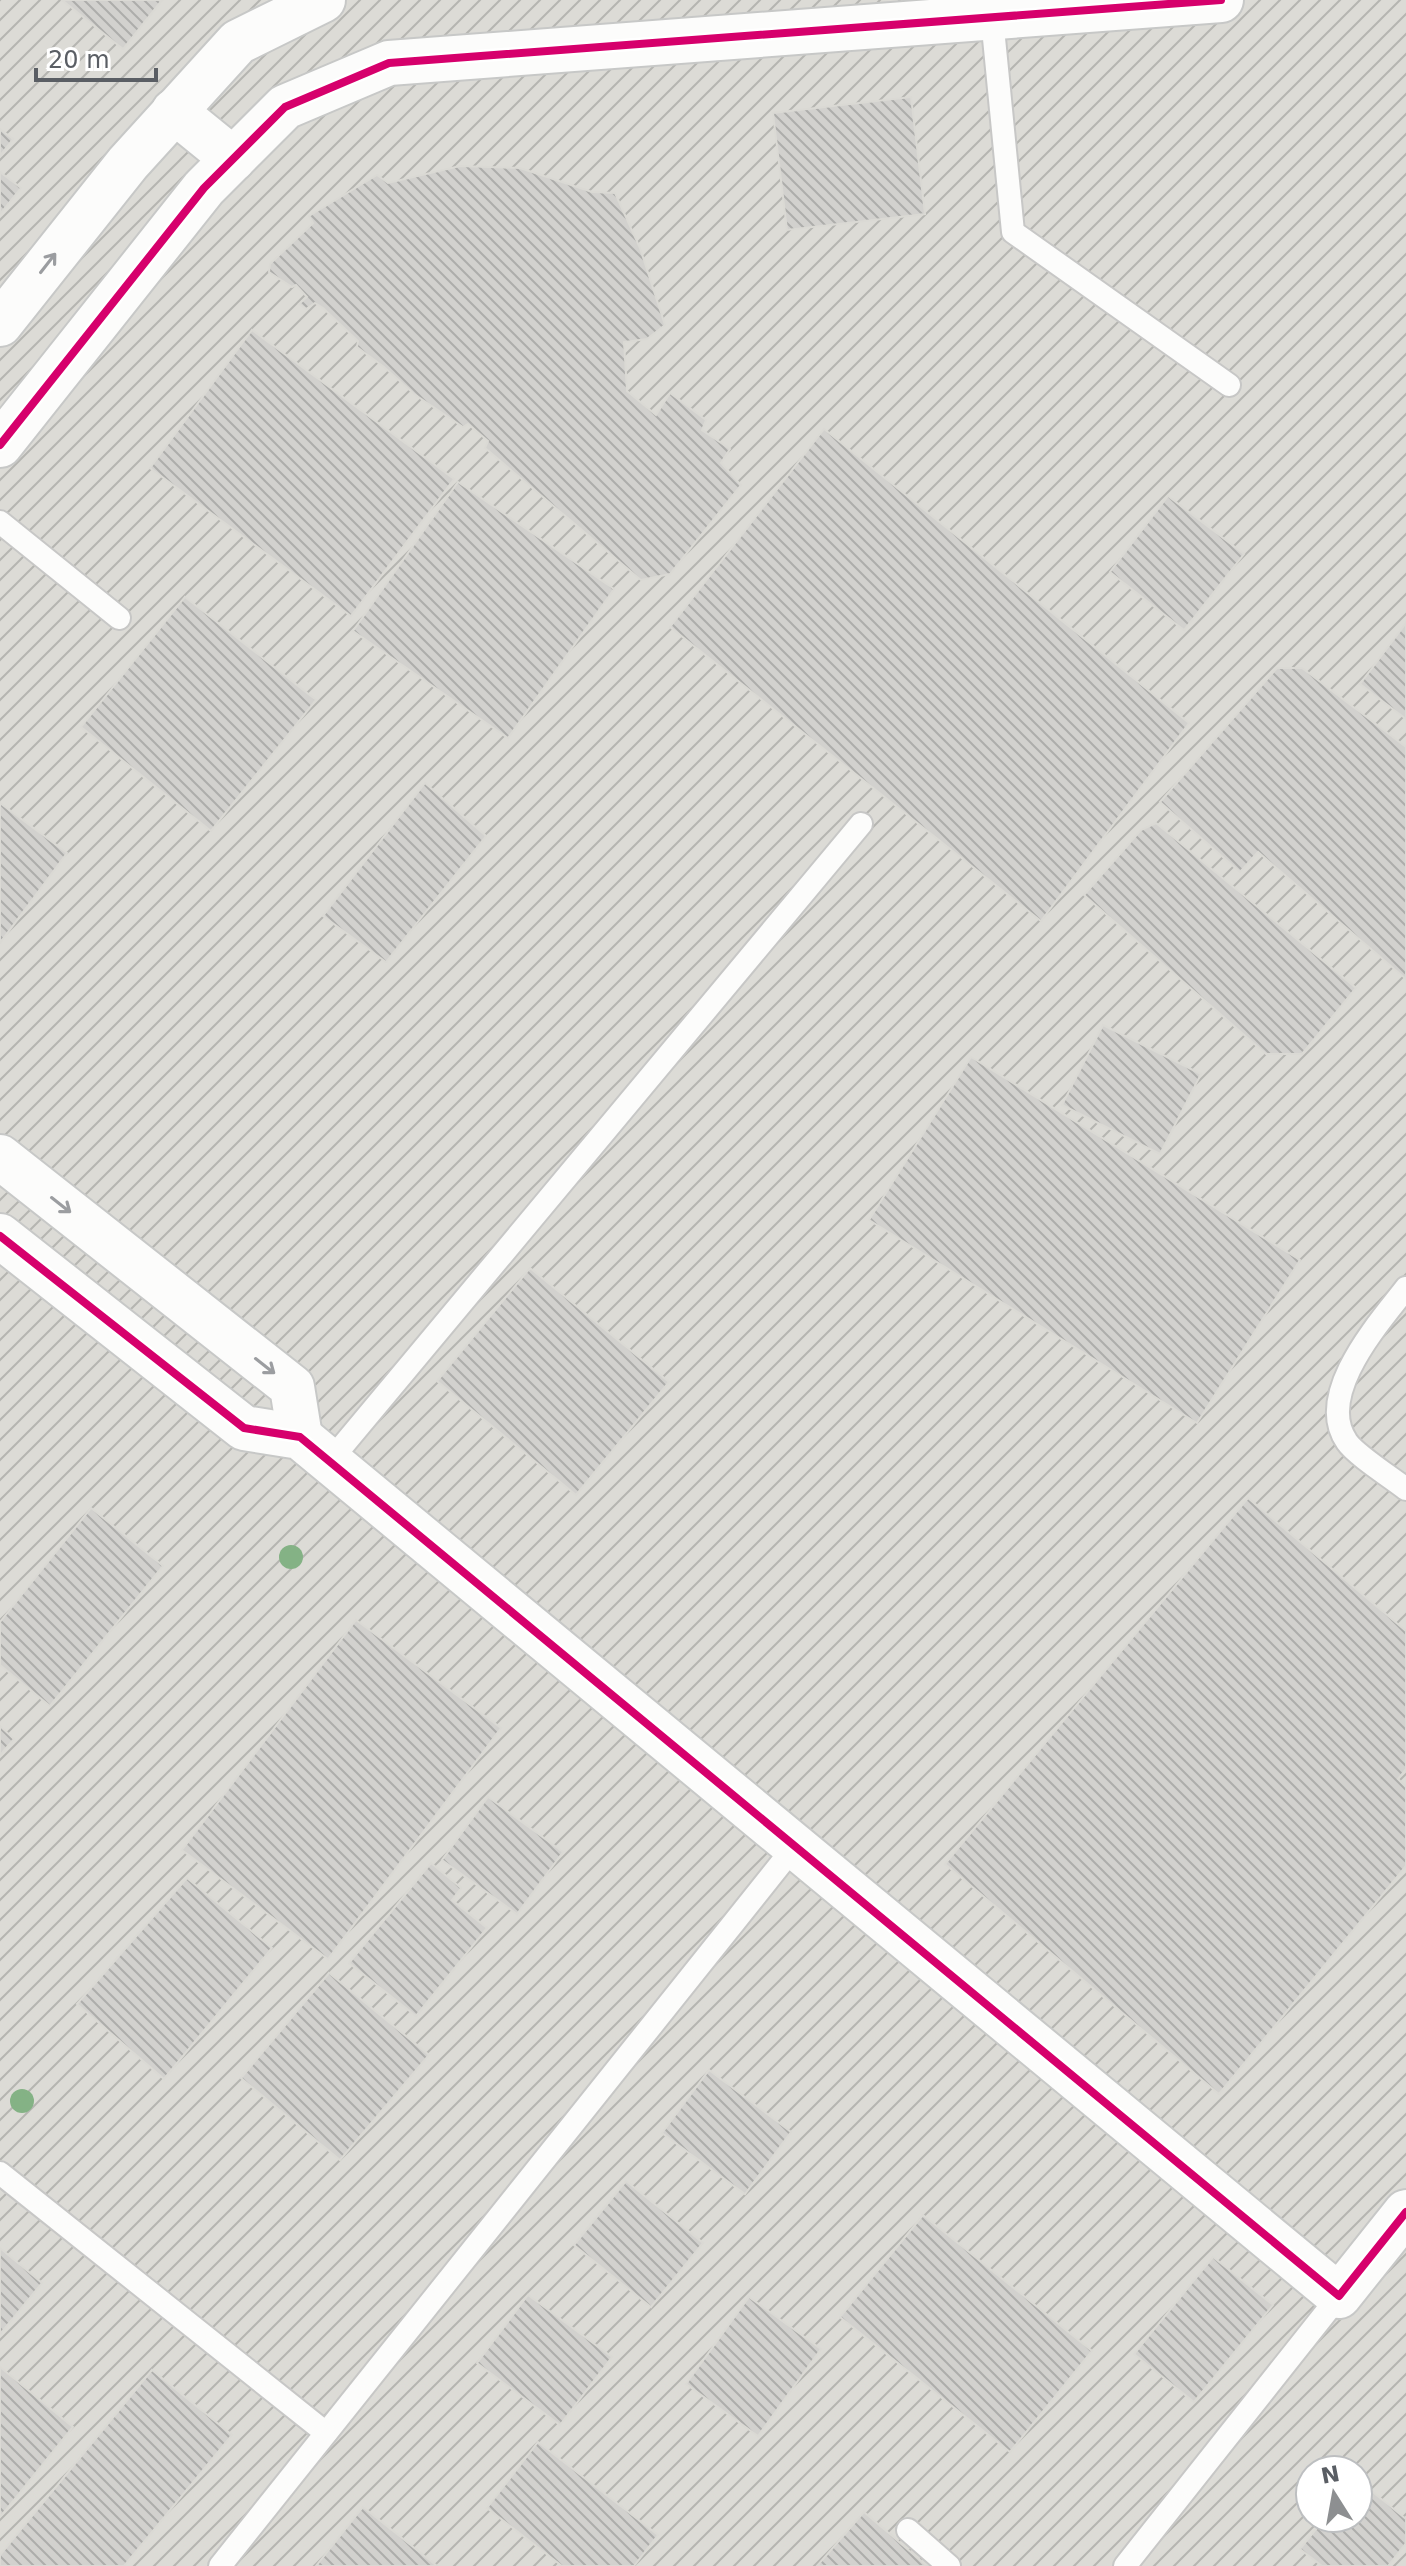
<svg xmlns="http://www.w3.org/2000/svg" width="1406" height="2566" font-family="'DejaVu Sans',sans-serif">
<style>
.industrial{fill:url(#industrial-furrows);fill-rule:evenodd}
.building{fill:url(#building-back-hatch);stroke:#dad9d4;stroke-width:2}
.lines{fill:none;stroke-linecap:round;stroke-linejoin:round}
.lane-casing{stroke:#c7c7c6;stroke-width:26}
.secondary-casing{stroke:#c7c8c7;stroke-width:48}
.lane{stroke:#fcfcfb;stroke-width:22}
.secondary{stroke:#fcfcfb;stroke-width:44}
.cycleway-casing{stroke:#fff;stroke-width:13}
.cycleway{stroke:#d6006c;stroke-width:8}
.tree{fill:#84b285}
.oneway{stroke:#9b9da0}
</style>
<defs>
<pattern id="industrial-furrows" width="10" height="10" patternUnits="userSpaceOnUse" patternTransform="scale(2)"><rect width="10" height="10" fill="#dcdbd6"/><path d="M-1 1l2-2M0 10L10 0M9 11l2-2" fill="none" stroke="#b5b5b1"/></pattern>
<pattern id="building-back-hatch" width="6" height="6" patternUnits="userSpaceOnUse" patternTransform="scale(2)"><rect width="6" height="6" fill="#d2d1ce"/><path d="M-1 5l2 2M0 0l6 6M5-1l2 2" fill="none" stroke="#adadab"/></pattern>
</defs>
<rect width="100%" height="100%" fill="#ebeae5"/>
<path class="industrial" d="M 0,0 L 1406,0 L 1406,2566 L 0,2566 ZM 1310,2470 L 1358,2470 L 1358,2518 L 1310,2518 Z"/>
<g class="building">
<path d="M 62,0 L 162,0 L 123,49 Z"/>
<path d="M 911,97 L 925,214 L 787,230 L 773,113 Z"/>
<path d="M 0,129 L 13,139 L 0,156 Z"/>
<path d="M 460,166 L 520,168 L 592,192 L 615,193 L 640,248 L 665,325 L 647,339 L 624,342 L 627,391 L 656,415 L 670,393 L 706,420 L 702,430 L 730,449 L 721,463 L 741,485 L 670,574 L 641,580 L 485,448 L 488,441 L 468,424 L 463,427 L 414,394 L 384,367 L 357,347 L 358,341 L 323,308 L 315,303 L 306,309 L 299,304 L 307,297 L 296,285 L 292,287 L 269,272 L 270,264 L 313,223 L 309,216 L 377,175 L 388,183 Z"/>
<path d="M 0,172 L 21,188 L 0,214 Z"/>
<path d="M 252,330 L 454,479 L 351,616 L 150,468 Z"/>
<path d="M 824,429 L 1189,723 L 1041,921 L 670,627 Z"/>
<path d="M 458,482 L 614,589 L 508,738 L 353,631 Z"/>
<path d="M 1168,496 L 1244,554 L 1184,630 L 1110,572 Z"/>
<path d="M 185,597 L 316,700 L 211,831 L 81,727 Z"/>
<path d="M 1406,623 L 1406,719 L 1360,684 Z"/>
<path d="M 1277,668 L 1302,668 L 1406,747 L 1406,979 L 1258,852 L 1240,872 L 1160,802 Z"/>
<path d="M 425,783 L 486,836 L 386,962 L 323,916 Z"/>
<path d="M 0,803 L 67,853 L 0,943 Z"/>
<path d="M 1156,823 L 1356,988 L 1302,1054 L 1266,1054 L 1084,895 L 1141,830 Z"/>
<path d="M 1103,1025 L 1201,1074 L 1160,1154 L 1062,1105 Z"/>
<path d="M 971,1057 L 1300,1260 L 1197,1423 L 869,1220 Z"/>
<path d="M 530,1268 L 669,1382 L 576,1495 L 437,1381 Z"/>
<path d="M 1248,1498 L 1406,1631 L 1406,1769 L 1398,1779 L 1406,1787 L 1406,1866 L 1219,2094 L 945,1864 Z"/>
<path d="M 91,1508 L 163,1566 L 50,1706 L 0,1665 L 0,1622 Z"/>
<path d="M 356,1620 L 501,1728 L 328,1959 L 182,1850 Z"/>
<path d="M 0,1726 L 14,1739 L 0,1755 Z"/>
<path d="M 488,1797 L 563,1852 L 517,1914 L 442,1860 Z"/>
<path d="M 431,1863 L 461,1888 L 452,1900 L 487,1928 L 416,2016 L 349,1963 Z"/>
<path d="M 187,1878 L 272,1948 L 164,2079 L 77,2004 Z"/>
<path d="M 329,1973 L 429,2055 L 340,2160 L 241,2078 Z"/>
<path d="M 709,2070 L 791,2132 L 745,2194 L 662,2133 Z"/>
<path d="M 626,2181 L 703,2243 L 651,2307 L 574,2245 Z"/>
<path d="M 923,2215 L 1092,2351 L 1010,2452 L 840,2317 Z"/>
<path d="M 0,2248 L 42,2283 L 0,2334 Z"/>
<path d="M 1213,2257 L 1273,2305 L 1194,2402 L 1134,2354 Z"/>
<path d="M 528,2295 L 612,2357 L 560,2425 L 477,2363 Z"/>
<path d="M 749,2297 L 821,2349 L 758,2436 L 686,2384 Z"/>
<path d="M 0,2367 L 73,2427 L 0,2517 Z"/>
<path d="M 152,2370 L 232,2435 L 124,2566 L 0,2566 L 0,2555 Z"/>
<path d="M 538,2442 L 658,2535 L 634,2566 L 562,2566 L 487,2508 Z"/>
<path d="M 1358,2480 L 1406,2519 L 1406,2543 L 1388,2566 L 1322,2566 L 1300,2549 L 1325,2518 L 1358,2518 Z"/>
<path d="M 363,2507 L 437,2566 L 316,2566 Z"/>
<path d="M 864,2512 L 927,2566 L 817,2566 Z"/>
</g>
<g class="lines">
<defs>
<g id="lane">
<path d="M 992,18 L 1013,232 L 1229,385"/>
<path d="M 0,522 L 119,618"/>
<path d="M 1406,1288 C 1379,1323 1314,1395 1347,1442 C 1356,1455 1392,1478 1406,1489"/>
<path d="M 330,1461 L 861,824"/>
<path d="M 0,2173 L 326,2433"/>
<path d="M 908,2530 L 949,2566"/>
<path d="M 220,2566 L 795,1846"/>
<path d="M 1125,2566 L 1339,2296"/>
</g>
<g id="secondary">
<path d="M 174,111 L 233,159"/>
<path d="M 0,324 L 128,163 L 238,42 L 323,0"/>
<path d="M 0,445 L 204,188 L 285,107 L 389,63 L 1221,0"/>
<path d="M 0,1157 L 292,1387 L 300,1437"/>
<path d="M 0,1236 L 244,1428 L 300,1437 L 1339,2296 L 1406,2212"/>
</g>
</defs>
<use href="#lane" class="lane-casing"/>
<use href="#secondary" class="secondary-casing"/>
<use href="#lane" class="lane"/>
<use href="#secondary" class="secondary"/>
<defs>
<g id="cycleway">
<path d="M 0,445 L 204,188 L 285,107 L 389,63 L 1221,0"/>
<path d="M 0,1236 L 244,1428 L 300,1437 L 1339,2296 L 1406,2212"/>
</g>
</defs>
<use href="#cycleway" class="cycleway-casing"/>
<use href="#cycleway" class="cycleway"/>
</g>
<g class="tree">
<circle cx="291" cy="1557" r="12"/>
<circle cx="22" cy="2101" r="12"/>
</g>
<defs><path id="oneway-shaft" d="M-6 0H5M1.5-3L5.5 0L1.5 3" fill="none" stroke-width="1.6" stroke-linecap="round" stroke-linejoin="round" transform="scale(2)"/></defs>
<g class="oneway">
<use href="#oneway-shaft" transform="translate(48 263) rotate(-52)"/>
<use href="#oneway-shaft" transform="translate(61 1205) rotate(38)"/>
<use href="#oneway-shaft" transform="translate(265 1366) rotate(38)"/>
</g>
<g transform="translate(1334 2494) rotate(349)"><circle r="38" fill="#ffffff" stroke="#bdbfc1" stroke-width="2"/>
<path d="M0-6L14 30L0 20L-14 30Z" fill="#8d8f91"/>
<text y="-12" font-size="22" font-weight="bold" text-anchor="middle" fill="#5a5e64">N</text>
</g>
<path d="M36 68v12h120v-12" fill="none" stroke="#5a5e64" stroke-width="4"/>
<text x="48" y="68" font-size="24" fill="#5a5e64" stroke="#ffffff" stroke-width="6" paint-order="stroke">20 m</text>
</svg>
